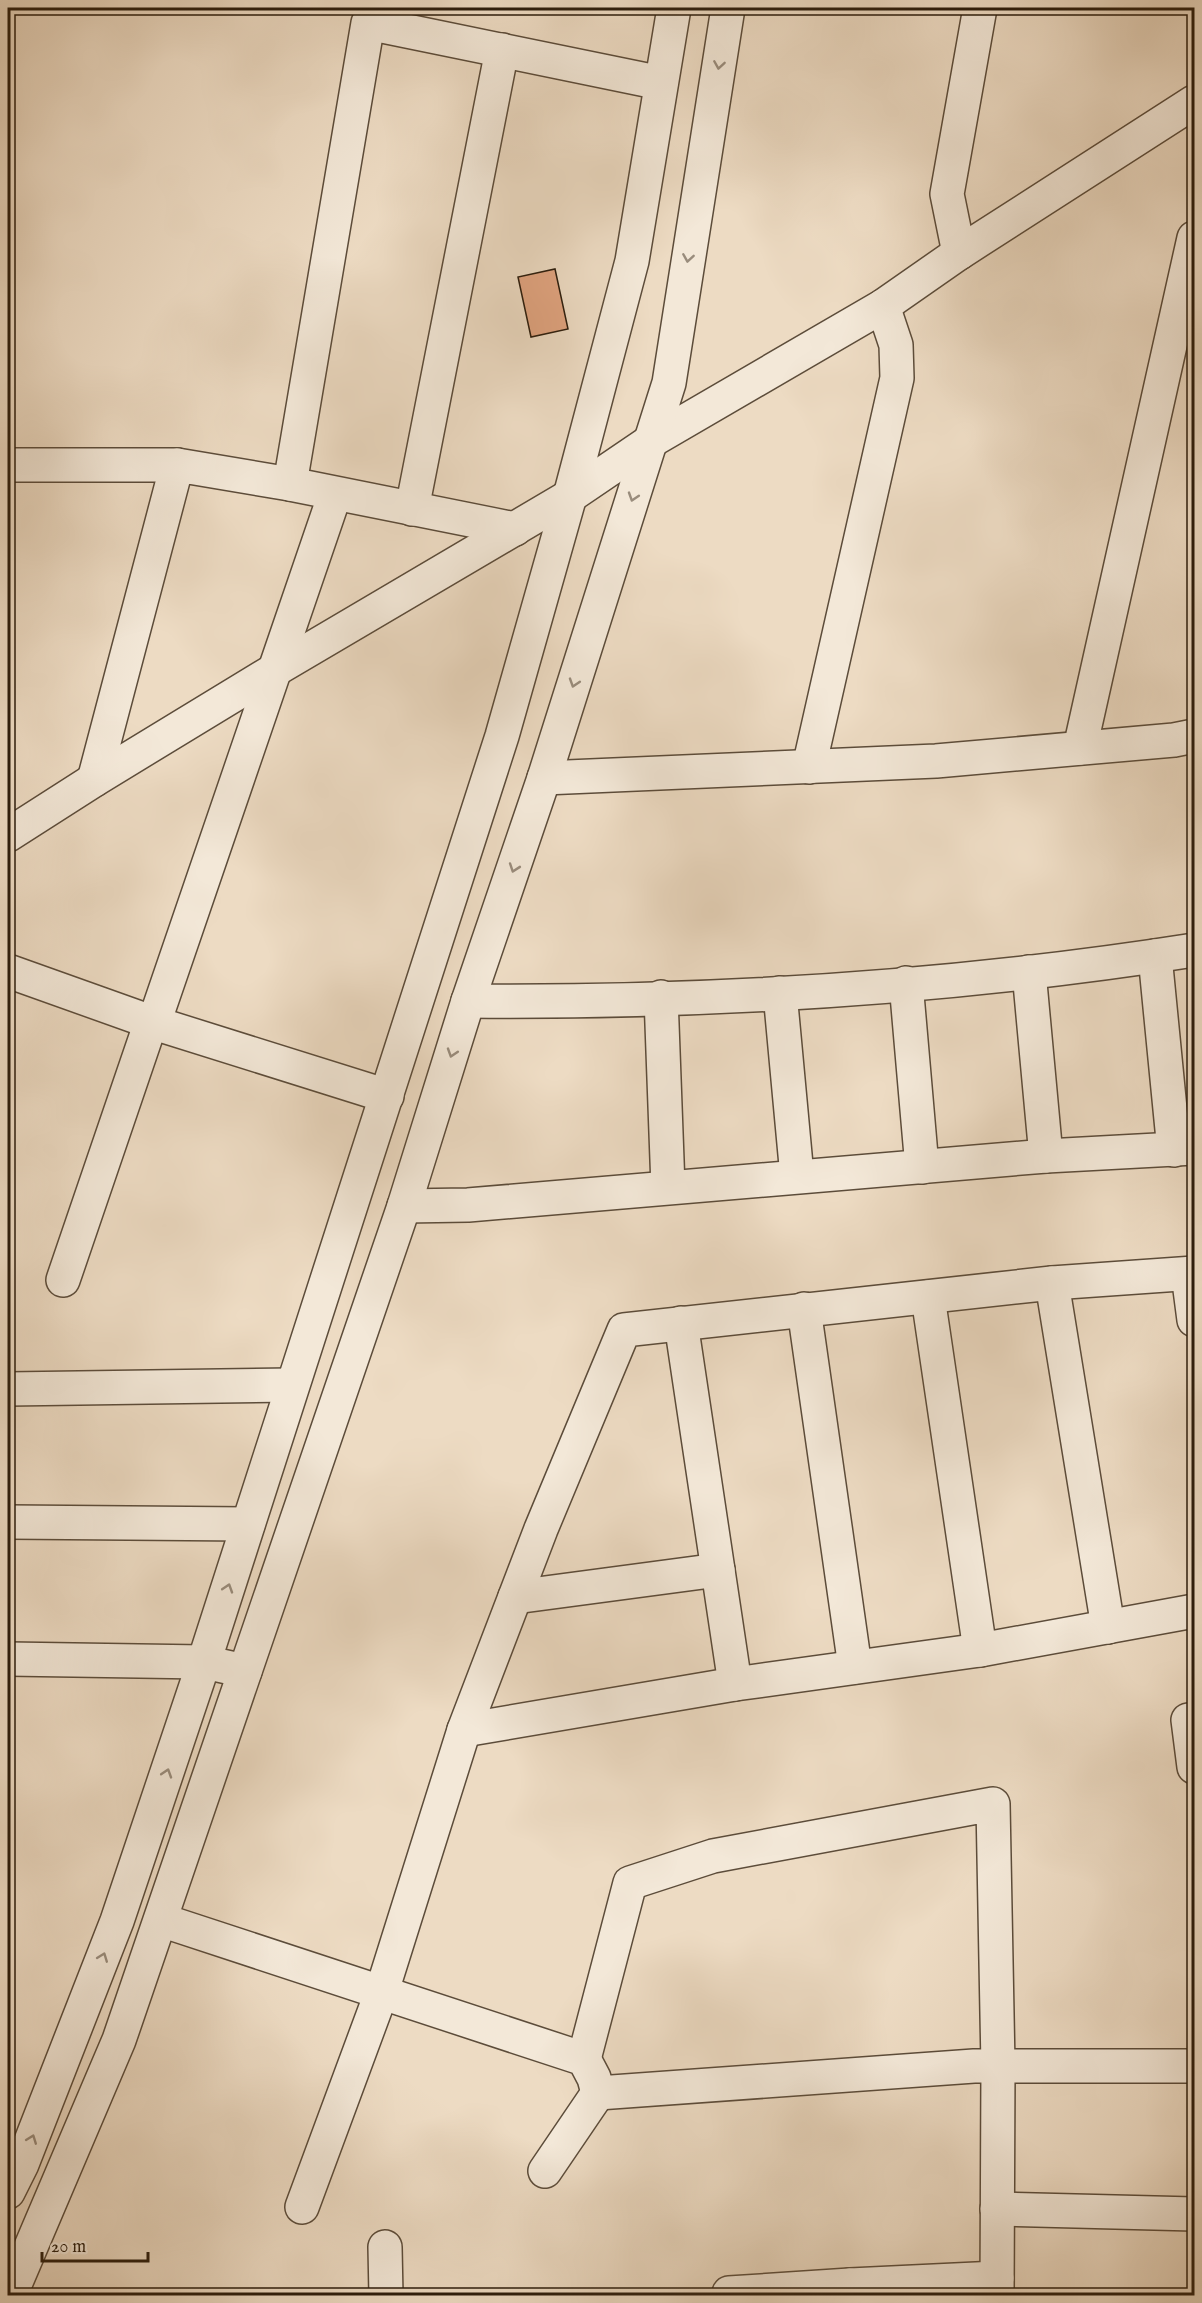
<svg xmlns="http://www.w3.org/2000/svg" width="1202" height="2303" font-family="'IM FELL English',serif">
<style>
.building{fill:#e1a480;stroke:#2b1c0c;stroke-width:1.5}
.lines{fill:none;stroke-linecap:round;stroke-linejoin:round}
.minor-casing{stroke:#5c4c3a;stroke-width:36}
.tertiary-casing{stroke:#5c4c3a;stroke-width:36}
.minor{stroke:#f3e8d8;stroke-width:33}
.tertiary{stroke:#f3e8d8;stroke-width:33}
.oneway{stroke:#998c7c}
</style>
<rect width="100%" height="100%" fill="#eddbc3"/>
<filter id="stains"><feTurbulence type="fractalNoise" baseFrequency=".00333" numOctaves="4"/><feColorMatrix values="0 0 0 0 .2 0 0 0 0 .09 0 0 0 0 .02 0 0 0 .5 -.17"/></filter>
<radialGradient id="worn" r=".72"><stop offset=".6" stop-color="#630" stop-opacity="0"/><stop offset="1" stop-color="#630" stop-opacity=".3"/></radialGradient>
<path class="building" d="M 555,269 L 568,329 L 531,337 L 518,277 Z"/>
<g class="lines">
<defs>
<g id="minor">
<path d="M 959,253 L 947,194 L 980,8"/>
<path d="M 8,465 L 177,465"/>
<path d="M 412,509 L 502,50"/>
<path d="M 515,529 L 290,484 L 368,23 L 661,83"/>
<path d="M 1080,748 L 1194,238"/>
<path d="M 809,767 L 897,378 L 896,345 L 883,306"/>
<path d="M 544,778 L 936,761 L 1174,740 L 1194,736"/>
<path d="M 94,780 L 177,465 L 290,484"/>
<path d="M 8,835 L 94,780 L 273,671 L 570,496 L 651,441 L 883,306 L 959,253 L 1194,102"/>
<path d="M 1155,956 L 1174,1150"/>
<path d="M 8,971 L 151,1022 L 387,1096"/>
<path d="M 1029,972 L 1046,1156"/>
<path d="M 906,983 L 922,1167"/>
<path d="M 780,993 L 797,1176"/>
<path d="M 661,997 L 668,1187"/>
<path d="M 468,1001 C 708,1003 958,987 1194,950"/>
<path d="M 404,1206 L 468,1205 L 1046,1156 L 1194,1148"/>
<path d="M 1188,1274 L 1194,1320"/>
<path d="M 63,1280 L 151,1022 L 156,1017 L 335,494"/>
<path d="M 1052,1283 L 1108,1627"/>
<path d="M 928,1297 L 980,1650"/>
<path d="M 804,1309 L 855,1667"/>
<path d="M 681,1323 L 735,1684"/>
<path d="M 8,1389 L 292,1385"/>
<path d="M 8,1522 L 248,1524"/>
<path d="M 515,1597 L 718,1570"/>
<path d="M 8,1659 L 204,1662 L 245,1671"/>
<path d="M 1188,1720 L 1194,1767"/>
<path d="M 464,1730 L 735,1684 L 980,1650 L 1194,1611"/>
<path d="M 161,1920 L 584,2059 L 594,2078 L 598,2093 L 545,2171"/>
<path d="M 584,2059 L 630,1883 L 713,1856 L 993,1804 L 998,2066 L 997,2296"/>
<path d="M 598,2093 L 974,2066 L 1194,2066"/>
<path d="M 302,2207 L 382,1991 L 464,1730 L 541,1529 L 624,1330 L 1052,1283 L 1194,1273"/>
<path d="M 997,2209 L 1194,2214"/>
<path d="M 385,2247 L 386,2296"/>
<path d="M 729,2296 L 729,2293 L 850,2285"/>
<path d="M 850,2296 L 850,2285 L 997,2278"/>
</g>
<g id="tertiary">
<path d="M 8,2192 L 22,2164 L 117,1921 L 204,1662 L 502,736 L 570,496 L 632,261 L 674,8"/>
<path d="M 10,2296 L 119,2040 L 404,1206 L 468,1001 L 544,778 L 669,383 L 728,8"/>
</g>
</defs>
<use href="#minor" class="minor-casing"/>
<use href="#tertiary" class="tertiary-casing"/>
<use href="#minor" class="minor"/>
<use href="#tertiary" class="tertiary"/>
</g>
<defs><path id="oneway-chevron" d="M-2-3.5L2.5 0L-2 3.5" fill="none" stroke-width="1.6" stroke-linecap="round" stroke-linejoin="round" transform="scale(1.5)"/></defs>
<g class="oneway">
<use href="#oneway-chevron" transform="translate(719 65) rotate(99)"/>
<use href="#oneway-chevron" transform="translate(688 258) rotate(99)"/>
<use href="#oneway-chevron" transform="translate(633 497) rotate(108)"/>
<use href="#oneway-chevron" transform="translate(574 683) rotate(108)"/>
<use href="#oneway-chevron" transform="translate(514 868) rotate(109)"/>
<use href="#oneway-chevron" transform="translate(452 1053) rotate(108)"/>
<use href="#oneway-chevron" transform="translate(228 1588) rotate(-72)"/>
<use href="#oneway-chevron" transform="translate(167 1773) rotate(-72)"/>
<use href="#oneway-chevron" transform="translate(103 1957) rotate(-69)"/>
<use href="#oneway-chevron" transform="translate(32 2139) rotate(-69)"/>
</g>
<rect width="1202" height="2303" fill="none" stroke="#eddbc3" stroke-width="30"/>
<rect x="9" y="9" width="1184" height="2285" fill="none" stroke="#2b1c0c" stroke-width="3"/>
<rect x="15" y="15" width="1172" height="2273" fill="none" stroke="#2b1c0c" stroke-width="1.5"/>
<path d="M42 2252v9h106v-9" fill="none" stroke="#2b1c0c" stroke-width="3"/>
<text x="51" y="2252" font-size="18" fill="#2b1c0c" stroke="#f3e8d8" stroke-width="4.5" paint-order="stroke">20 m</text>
<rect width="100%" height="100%" filter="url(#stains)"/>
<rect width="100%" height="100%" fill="url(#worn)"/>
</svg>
